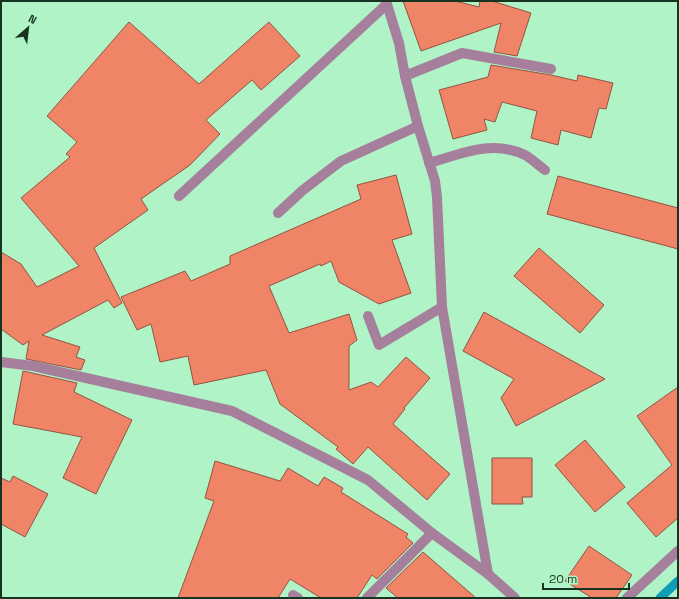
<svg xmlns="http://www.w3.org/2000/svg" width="679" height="599" font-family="'Space Grotesk',sans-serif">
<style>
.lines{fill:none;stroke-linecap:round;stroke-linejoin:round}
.stream{stroke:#0f9db7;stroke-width:9}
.building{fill:#f08467;stroke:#945341}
.minor{stroke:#a67f9c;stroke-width:10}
</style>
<rect width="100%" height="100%" fill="#aff3c7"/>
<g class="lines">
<path class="stream" d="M 660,598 L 678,581"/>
</g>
<g class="building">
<path d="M 403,1 L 455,1 L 479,7 L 480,1 L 492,1 L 531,13 L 517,56 L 494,52 L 501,23 L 421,51 Z"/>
<path d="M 129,22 L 199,84 L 269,22 L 300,56 L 261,90 L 252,80 L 206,120 L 220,134 L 190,165 L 141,199 L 148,210 L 94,248 L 122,303 L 114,308 L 108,300 L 42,335 L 80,347 L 76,357 L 85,360 L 81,370 L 26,359 L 29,341 L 23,345 L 1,329 L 1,252 L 21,264 L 37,287 L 79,266 L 21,198 L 70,157 L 66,154 L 77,142 L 47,116 Z"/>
<path d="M 491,65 L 551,75 L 577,81 L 578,75 L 613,83 L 606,109 L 599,108 L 591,138 L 561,130 L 558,145 L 531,138 L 537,111 L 502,102 L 495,122 L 484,119 L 487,130 L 453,139 L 439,90 L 488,77 Z"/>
<path d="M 396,175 L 412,234 L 392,240 L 411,293 L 379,304 L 339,282 L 331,261 L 321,266 L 320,264 L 269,286 L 289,333 L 349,314 L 357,340 L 349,346 L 349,390 L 371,382 L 378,387 L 406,357 L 430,378 L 404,408 L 405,409 L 393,424 L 450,474 L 427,500 L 368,447 L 353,464 L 336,449 L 338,447 L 280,404 L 266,370 L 194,385 L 188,356 L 160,362 L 151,324 L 137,330 L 121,297 L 185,271 L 191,281 L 230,264 L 230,256 L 361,199 L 357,185 Z"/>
<path d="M 558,176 L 678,208 L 678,249 L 547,214 Z"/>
<path d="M 539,248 L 604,305 L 580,333 L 514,276 Z"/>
<path d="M 484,312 L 605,379 L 516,426 L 501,398 L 514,379 L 463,351 Z"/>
<path d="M 23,371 L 77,383 L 74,392 L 132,420 L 96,494 L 63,478 L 82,437 L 13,424 Z"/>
<path d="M 678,387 L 678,518 L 656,537 L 627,503 L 672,465 L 637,416 Z"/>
<path d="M 585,440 L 625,487 L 595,512 L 555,465 Z"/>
<path d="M 492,458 L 532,458 L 532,497 L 522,497 L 523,504 L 492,504 Z"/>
<path d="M 215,461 L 280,481 L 288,468 L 318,486 L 324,477 L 343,488 L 341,492 L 408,534 L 406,537 L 413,543 L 377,579 L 372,575 L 357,598 L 321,598 L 290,579 L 278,598 L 178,598 L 214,501 L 205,498 Z"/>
<path d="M 13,476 L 48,494 L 25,537 L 1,524 L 1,478 L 10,482 Z"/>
<path d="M 589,546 L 632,575 L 616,598 L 592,598 L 565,581 Z"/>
<path d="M 423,552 L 476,598 L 398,598 L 386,588 Z"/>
</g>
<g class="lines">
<g class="minor">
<path d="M 386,1 L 399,43 L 405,76 L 418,126 L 435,181 L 437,197 L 442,307 L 488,574"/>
<path d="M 405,76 L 462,53 L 551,69"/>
<path d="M 429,163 C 461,154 492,139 525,155 C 532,159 538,165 545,170"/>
<path d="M 179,196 L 387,4"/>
<path d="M 278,213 L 303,190 L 341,161 L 418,126"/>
<path d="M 368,316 L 379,345 L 442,307"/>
<path d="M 1,362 L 33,366 L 232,411 L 368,480 L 432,533 L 488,574 L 515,598"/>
<path d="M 293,595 L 298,598"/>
<path d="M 367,598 L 432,533"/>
<path d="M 627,598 L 678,551"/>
</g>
</g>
<rect width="679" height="599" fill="none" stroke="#173322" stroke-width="4"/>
<g transform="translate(28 28) rotate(28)" stroke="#aff3c7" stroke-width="3" paint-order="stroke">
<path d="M0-3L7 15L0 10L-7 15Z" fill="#173322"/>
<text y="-6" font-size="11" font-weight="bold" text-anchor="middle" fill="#173322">N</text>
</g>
<path d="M543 583v6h86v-6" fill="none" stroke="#173322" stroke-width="2"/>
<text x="549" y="583" font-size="12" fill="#173322" stroke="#aff3c7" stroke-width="3" paint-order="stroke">20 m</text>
</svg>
